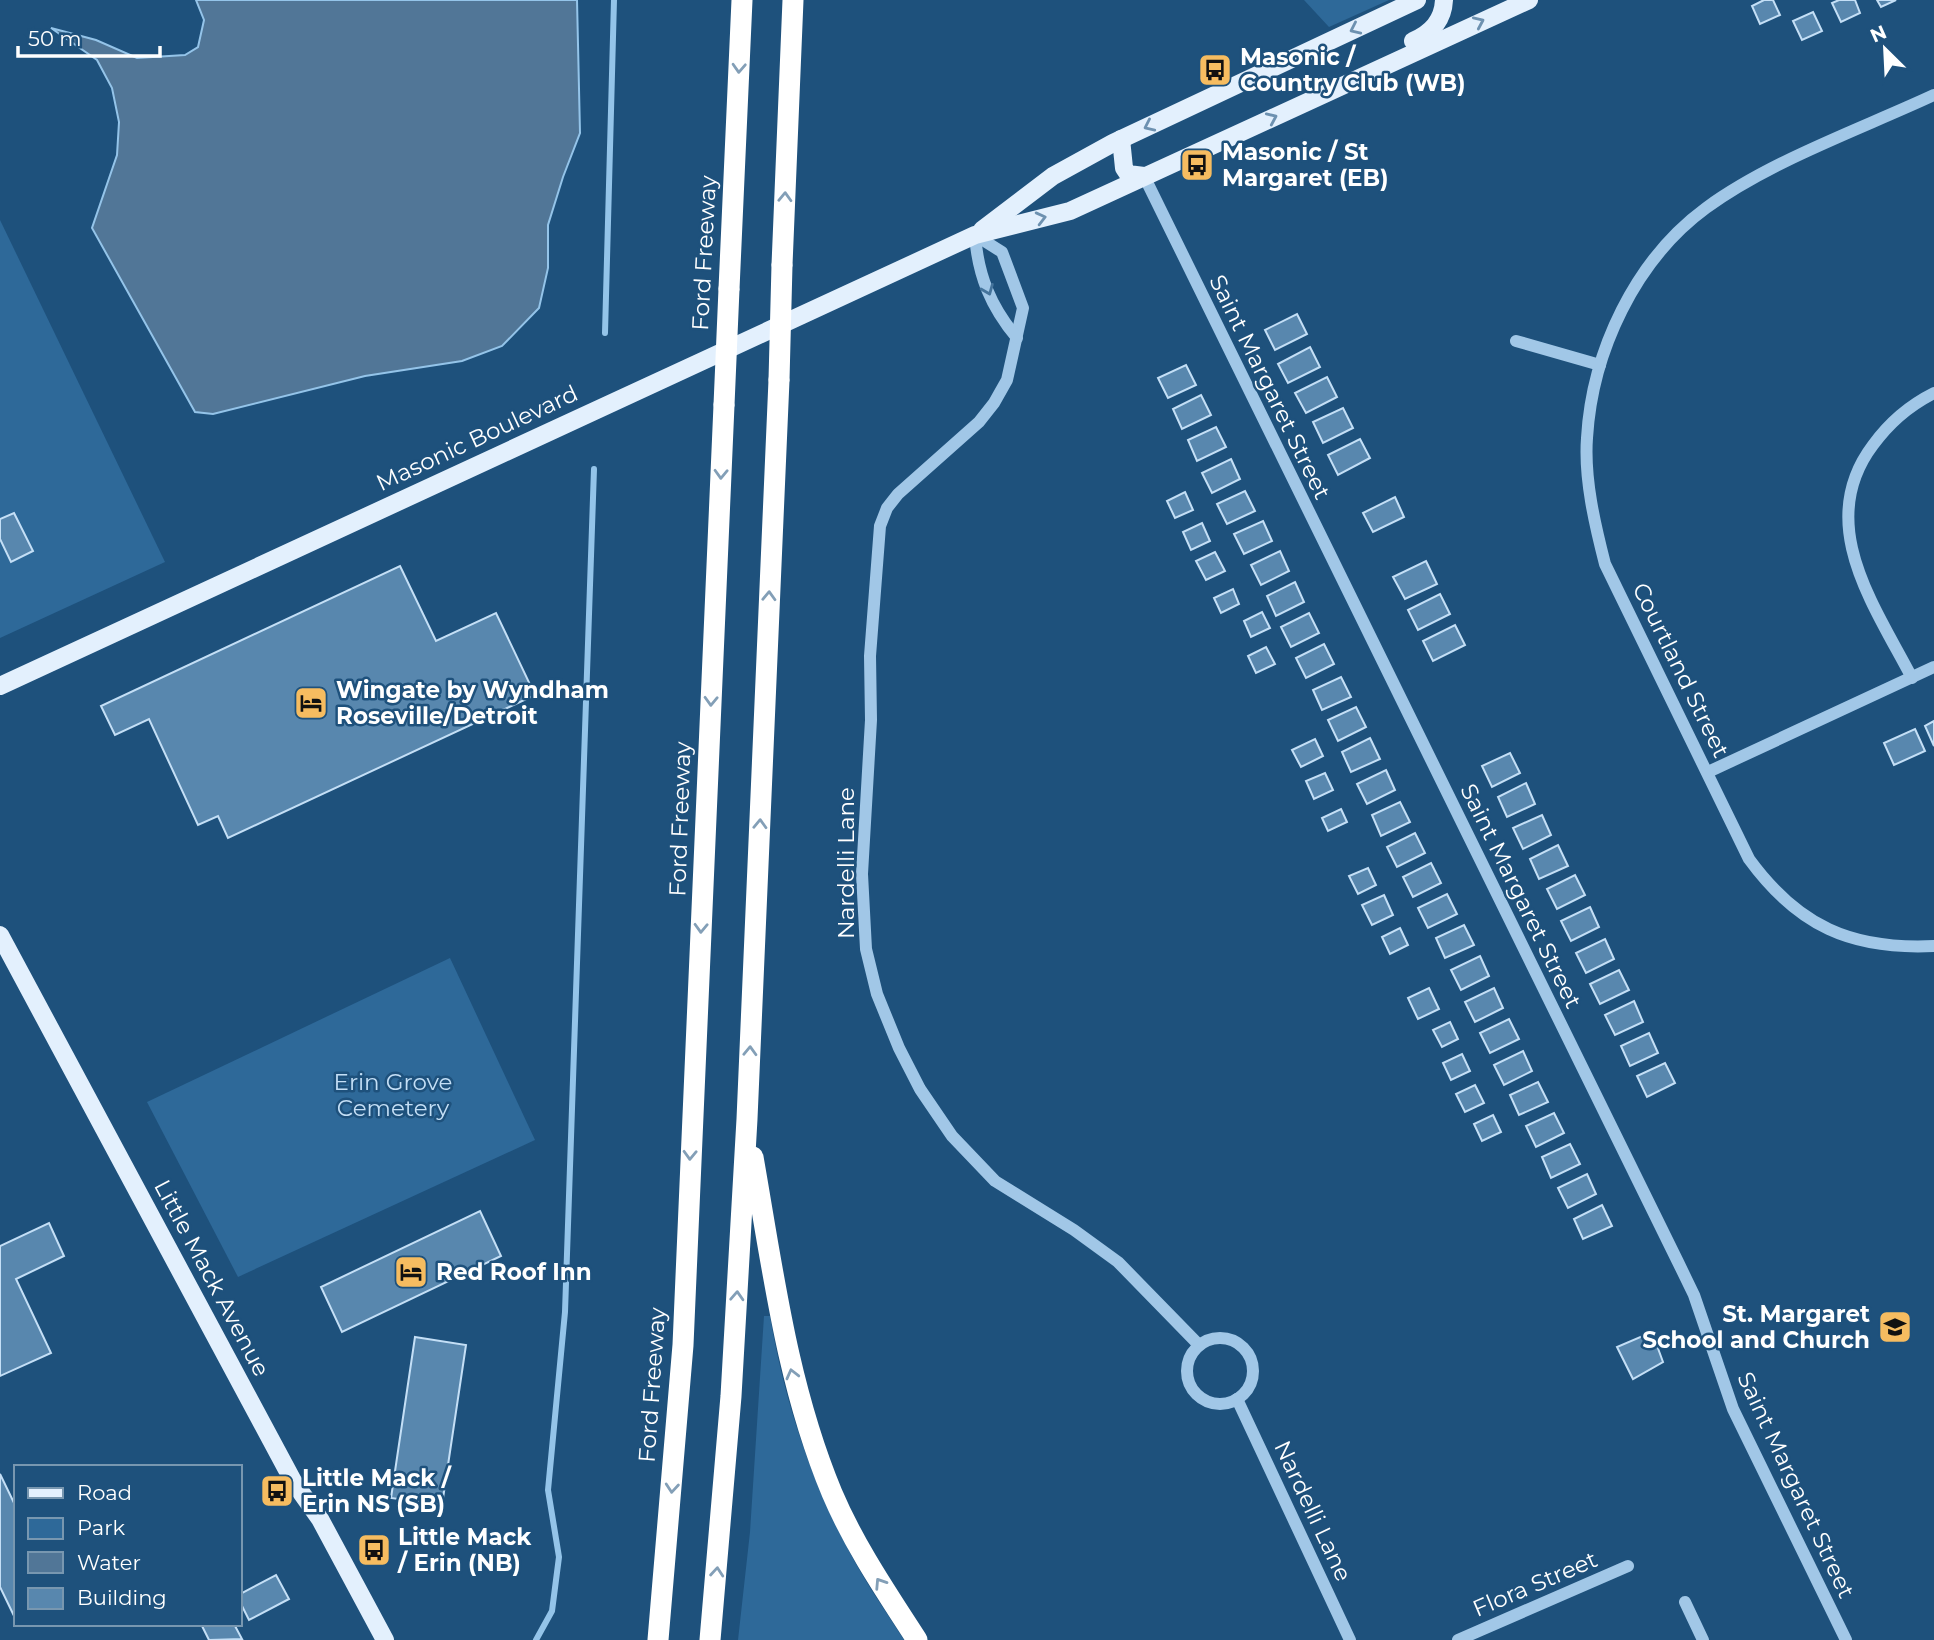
<svg xmlns="http://www.w3.org/2000/svg" width="1934" height="1640" font-family="Montserrat,sans-serif">
<style>
.green{fill:#2e6999}
.water{fill:#517697;stroke:#94c4e9;stroke-width:2}
.lines{fill:none;stroke-linecap:round;stroke-linejoin:round}
.stream{stroke:#94c4e9;stroke-width:6}
.building{fill:#5887ae;stroke:#c4dff6;stroke-width:2}
.minor{stroke:#a1c7e7;stroke-width:12}
.major{stroke:#e3f0fd;stroke-width:18}
.highway{stroke:#fff;stroke-width:21}
.highway-bridge{stroke:#fff;stroke-width:21}
.oneway{stroke:#6d91b0}
.oneway2{stroke:#839fb7}
.oneway3{stroke:#45749c}
.labels{text-anchor:middle;stroke-width:5;stroke-linejoin:round;paint-order:stroke}
.poi-label{font-size:23px;font-weight:bold;fill:#fff;stroke:#1e517c;text-anchor:start}
.street-label{font-size:23px;fill:#fff;stroke:#1e517c}
.park-label{font-size:23px;fill:#c4dff6;stroke:#1e517c}
</style>
<rect width="100%" height="100%" fill="#1e517c"/>
<g class="green">
<path d="M 1304,0 L 1389,0 L 1329,27 Z"/>
<path d="M 0,220 L 165,562 L 0,638 Z"/>
<path d="M 450,958 L 535,1140 L 238,1277 L 147,1102 Z"/>
<path d="M 764,1316 L 770,1316 C 783,1394 807,1469 843,1539 C 860,1575 883,1607 904,1640 L 738,1640 L 750,1532 Z"/>
</g>
<path class="water" d="M 196,0 L 577,0 L 580,133 L 563,177 L 548,225 L 548,268 L 539,308 L 502,346 L 462,361 L 365,376 L 213,414 L 195,412 L 92,228 L 117,155 L 119,122 L 112,88 L 97,60 L 51,28 L 96,40 L 137,58 L 185,55 L 198,47 L 204,20 Z"/>
<g class="lines">
<g class="stream">
<path d="M 605,333 L 614,0"/>
<path d="M 536,1640 L 552,1611 L 559,1557 L 548,1490 L 565,1312 L 594,469"/>
</g>
</g>
<g class="building">
<path d="M 1764,0 L 1773,0 L 1780,15 L 1760,24 L 1752,6 Z"/>
<path d="M 1839,0 L 1855,0 L 1860,13 L 1841,22 L 1832,3 Z"/>
<path d="M 1877,0 L 1896,0 L 1881,7 Z"/>
<path d="M 1813,12 L 1822,31 L 1802,40 L 1793,21 Z"/>
<path d="M 1297,314 L 1307,334 L 1275,350 L 1265,330 Z"/>
<path d="M 1310,347 L 1320,367 L 1288,383 L 1278,364 Z"/>
<path d="M 1186,365 L 1196,385 L 1168,398 L 1158,378 Z"/>
<path d="M 1327,377 L 1337,397 L 1306,413 L 1295,393 Z"/>
<path d="M 1201,395 L 1211,415 L 1182,429 L 1173,409 Z"/>
<path d="M 1343,408 L 1353,428 L 1323,443 L 1313,422 Z"/>
<path d="M 1216,427 L 1226,447 L 1197,461 L 1188,440 Z"/>
<path d="M 1360,439 L 1370,458 L 1338,475 L 1328,455 Z"/>
<path d="M 1231,459 L 1240,479 L 1212,493 L 1202,473 Z"/>
<path d="M 1245,491 L 1255,511 L 1227,524 L 1217,504 Z"/>
<path d="M 1185,492 L 1193,510 L 1175,518 L 1167,501 Z"/>
<path d="M 1395,497 L 1404,517 L 1373,532 L 1363,513 Z"/>
<path d="M 14,513 L 33,551 L 11,562 L 0,539 L 0,519 Z"/>
<path d="M 1263,521 L 1272,541 L 1244,554 L 1234,534 Z"/>
<path d="M 1202,523 L 1210,541 L 1191,550 L 1183,532 Z"/>
<path d="M 1280,551 L 1289,571 L 1261,585 L 1251,565 Z"/>
<path d="M 1215,552 L 1225,571 L 1206,580 L 1196,561 Z"/>
<path d="M 1426,561 L 1437,584 L 1405,599 L 1393,577 Z"/>
<path d="M 400,566 L 436,641 L 496,613 L 535,695 L 228,838 L 218,816 L 198,825 L 149,719 L 115,735 L 101,706 Z"/>
<path d="M 1295,582 L 1304,602 L 1276,616 L 1267,596 Z"/>
<path d="M 1233,589 L 1239,604 L 1221,613 L 1214,598 Z"/>
<path d="M 1440,594 L 1450,614 L 1418,630 L 1408,610 Z"/>
<path d="M 1262,612 L 1270,628 L 1251,637 L 1244,621 Z"/>
<path d="M 1309,613 L 1319,633 L 1291,647 L 1281,627 Z"/>
<path d="M 1455,625 L 1465,645 L 1433,661 L 1423,641 Z"/>
<path d="M 1324,644 L 1334,664 L 1306,678 L 1296,658 Z"/>
<path d="M 1266,647 L 1275,664 L 1256,673 L 1248,656 Z"/>
<path d="M 1341,677 L 1351,697 L 1322,710 L 1313,690 Z"/>
<path d="M 1356,707 L 1366,727 L 1338,741 L 1328,720 Z"/>
<path d="M 1934,721 L 1934,746 L 1925,726 Z"/>
<path d="M 1915,729 L 1925,751 L 1894,765 L 1884,743 Z"/>
<path d="M 1370,738 L 1380,759 L 1351,772 L 1342,752 Z"/>
<path d="M 1315,739 L 1323,756 L 1301,767 L 1292,750 Z"/>
<path d="M 1510,753 L 1520,773 L 1492,787 L 1482,766 Z"/>
<path d="M 1386,770 L 1395,790 L 1367,804 L 1357,784 Z"/>
<path d="M 1325,773 L 1333,790 L 1314,799 L 1306,781 Z"/>
<path d="M 1526,783 L 1535,804 L 1507,817 L 1498,797 Z"/>
<path d="M 1400,802 L 1410,822 L 1381,836 L 1372,815 Z"/>
<path d="M 1341,809 L 1347,822 L 1328,831 L 1322,818 Z"/>
<path d="M 1542,815 L 1551,835 L 1523,849 L 1513,828 Z"/>
<path d="M 1415,833 L 1425,853 L 1397,867 L 1387,847 Z"/>
<path d="M 1558,845 L 1568,866 L 1539,879 L 1530,859 Z"/>
<path d="M 1431,863 L 1441,883 L 1413,897 L 1403,877 Z"/>
<path d="M 1368,868 L 1376,885 L 1358,894 L 1349,876 Z"/>
<path d="M 1575,875 L 1585,895 L 1557,909 L 1547,889 Z"/>
<path d="M 1447,894 L 1457,914 L 1428,928 L 1418,908 Z"/>
<path d="M 1384,895 L 1393,915 L 1372,925 L 1362,905 Z"/>
<path d="M 1590,907 L 1599,927 L 1571,941 L 1561,921 Z"/>
<path d="M 1464,925 L 1474,945 L 1445,958 L 1436,938 Z"/>
<path d="M 1400,928 L 1408,945 L 1390,954 L 1382,937 Z"/>
<path d="M 1605,939 L 1614,959 L 1586,973 L 1576,953 Z"/>
<path d="M 1480,956 L 1489,976 L 1461,990 L 1451,970 Z"/>
<path d="M 1619,970 L 1629,990 L 1600,1004 L 1590,984 Z"/>
<path d="M 1429,988 L 1439,1009 L 1418,1019 L 1408,998 Z"/>
<path d="M 1494,988 L 1503,1008 L 1475,1022 L 1465,1002 Z"/>
<path d="M 1634,1001 L 1643,1022 L 1615,1035 L 1605,1015 Z"/>
<path d="M 1509,1019 L 1519,1039 L 1490,1053 L 1480,1033 Z"/>
<path d="M 1450,1022 L 1458,1039 L 1442,1047 L 1433,1030 Z"/>
<path d="M 1649,1033 L 1658,1053 L 1630,1066 L 1621,1046 Z"/>
<path d="M 1523,1051 L 1532,1071 L 1504,1085 L 1494,1065 Z"/>
<path d="M 1462,1054 L 1470,1071 L 1451,1080 L 1443,1063 Z"/>
<path d="M 1665,1063 L 1675,1083 L 1647,1097 L 1637,1076 Z"/>
<path d="M 1538,1082 L 1548,1102 L 1519,1115 L 1510,1095 Z"/>
<path d="M 1475,1085 L 1484,1103 L 1465,1112 L 1456,1094 Z"/>
<path d="M 1554,1113 L 1564,1133 L 1536,1147 L 1526,1126 Z"/>
<path d="M 1493,1115 L 1501,1132 L 1482,1141 L 1474,1124 Z"/>
<path d="M 1570,1144 L 1580,1164 L 1551,1178 L 1542,1157 Z"/>
<path d="M 1587,1174 L 1596,1194 L 1568,1208 L 1558,1188 Z"/>
<path d="M 1602,1205 L 1612,1226 L 1583,1239 L 1574,1219 Z"/>
<path d="M 480,1211 L 501,1256 L 342,1332 L 321,1287 Z"/>
<path d="M 49,1223 L 64,1256 L 16,1279 L 51,1353 L 0,1376 L 0,1246 Z"/>
<path d="M 1652,1332 L 1663,1362 L 1633,1379 L 1617,1347 Z"/>
<path d="M 415,1337 L 466,1345 L 442,1505 L 391,1498 Z"/>
<path d="M 0,1474 L 16,1507 L 16,1620 L 0,1587 Z"/>
<path d="M 276,1575 L 289,1599 L 249,1620 L 240,1602 L 240,1594 Z"/>
<path d="M 201,1624 L 234,1624 L 242,1639 L 209,1640 Z"/>
</g>
<g class="lines">
<g class="minor">
<path d="M 1934,95 C 1861,129 1770,161 1706,208 C 1635,260 1592,352 1587,438 C 1584,479 1595,525 1605,564 L 1749,859 C 1798,926 1851,950 1934,946"/>
<path d="M 1144,176 L 1678,1262 L 1694,1295 L 1733,1409 L 1846,1640"/>
<path d="M 975,235 L 1002,252 L 1023,308 L 1007,380 L 994,403 L 979,422 L 898,494 L 887,508 L 880,526 L 870,656 L 871,720 L 862,874 L 866,949 L 877,994 L 899,1048 L 920,1089 L 952,1136 L 995,1181 L 1074,1230 L 1118,1262 L 1199,1345"/>
<path d="M 975,235 C 978,276 991,307 1017,338"/>
<path d="M 1516,341 L 1600,365"/>
<path d="M 1912,678 C 1874,605 1814,523 1873,445 C 1889,423 1910,405 1934,393"/>
<path d="M 1708,772 L 1934,667"/>
<circle cx="1220" cy="1371" r="33"/>
<path d="M 1237,1399 L 1350,1640"/>
<path d="M 1685,1602 L 1703,1640"/>
<path d="M 1458,1640 L 1628,1566"/>
</g>
<g class="major">
<path d="M 1413,41 C 1431,33 1443,21 1444,0"/>
<path d="M 1121,139 L 1124,168 L 1128,174 L 1144,176"/>
<path d="M 982,230 L 1053,176 L 1113,143 L 1417,0"/>
<path d="M 0,686 L 975,235 L 1070,211 L 1529,0"/>
<path d="M 0,935 L 293,1481 L 320,1519 L 385,1640"/>
</g>
<g class="highway">
<path d="M 782,265 L 793,0"/>
<path d="M 729,289 L 742,0"/>
<path d="M 753,1157 C 773,1271 787,1385 832,1493 C 854,1545 886,1592 917,1640"/>
<path d="M 658,1640 L 683,1345 L 724,405"/>
<path d="M 710,1640 L 731,1396 L 747,1119 L 779,380"/>
</g>
<g class="highway-bridge">
<path d="M 779,380 L 782,265"/>
<path d="M 724,405 L 729,289"/>
</g>
</g>
<defs><path id="oneway-chevron" d="M-2-3.5L2.5 0L-2 3.5" fill="none" stroke-width="1.6" stroke-linecap="round" stroke-linejoin="round" transform="scale(1.75)"/></defs>
<g class="oneway">
<use href="#oneway-chevron" transform="translate(1479 22) rotate(-24)"/>
<use href="#oneway-chevron" transform="translate(1355 29) rotate(155)"/>
<use href="#oneway-chevron" transform="translate(1272 118) rotate(-24)"/>
<use href="#oneway-chevron" transform="translate(1149 126) rotate(155)"/>
<use href="#oneway-chevron" transform="translate(1041 218) rotate(-14)"/>
</g>
<g class="oneway2">
<use href="#oneway-chevron" transform="translate(739 68) rotate(93)"/>
<use href="#oneway-chevron" transform="translate(785 197) rotate(-88)"/>
<use href="#oneway-chevron" transform="translate(721 474) rotate(92)"/>
<use href="#oneway-chevron" transform="translate(769 596) rotate(-88)"/>
<use href="#oneway-chevron" transform="translate(711 701) rotate(92)"/>
<use href="#oneway-chevron" transform="translate(760 824) rotate(-88)"/>
<use href="#oneway-chevron" transform="translate(701 928) rotate(92)"/>
<use href="#oneway-chevron" transform="translate(750 1051) rotate(-88)"/>
<use href="#oneway-chevron" transform="translate(690 1155) rotate(92)"/>
<use href="#oneway-chevron" transform="translate(737 1296) rotate(-87)"/>
<use href="#oneway-chevron" transform="translate(792 1374) rotate(-104)"/>
<use href="#oneway-chevron" transform="translate(672 1488) rotate(95)"/>
<use href="#oneway-chevron" transform="translate(717 1572) rotate(-85)"/>
<use href="#oneway-chevron" transform="translate(880 1583) rotate(-123)"/>
</g>
<use class="oneway3" href="#oneway-chevron" transform="translate(988 290) rotate(68)"/>
<defs>
<symbol id="bus-square" viewBox="-11 -11 22 22"><rect x="-9" y="-9" width="18" height="18" rx="4" fill="#f6bc60" stroke="#1e517c"/><path d="M-5-6H5V4H4V6H2V4H-2V6H-4V4H-5ZM-3.5-4V0h7V-4ZM-3.5 1.2v1.5H-2V1.2ZM2 1.2v1.5H3.5V1.2Z" fill="#111"/></symbol>
<symbol id="hotel-square" viewBox="-11 -11 22 22"><rect x="-9" y="-9" width="18" height="18" rx="4" fill="#f6bc60" stroke="#1e517c"/><path d="M-6-4.5h1.5V1H6V5H4.5V3h-9V5H-6ZM-4 0a1.8 1.8 0 1 1 3.6 0ZM.5 0V-2.5h3Q6-2.5 6 0Z" fill="#111"/></symbol>
<symbol id="school-square" viewBox="-11 -11 22 22"><rect x="-9" y="-9" width="18" height="18" rx="4" fill="#f6bc60" stroke="#1e517c"/><path d="M0-5L7-2L0 1L-7-2ZM-4 1L0 2.5L4 1V4Q0 6-4 4Z" fill="#111"/></symbol>
</defs>
<g fill-rule="evenodd">
<use href="#bus-square" x="1196" y="51" width="38" height="38"/>
<use href="#bus-square" x="1178" y="146" width="38" height="38"/>
<use href="#hotel-square" x="292" y="684" width="38" height="38"/>
<use href="#hotel-square" x="392" y="1253" width="38" height="38"/>
<use href="#school-square" x="1876" y="1308" width="38" height="38"/>
<use href="#bus-square" x="258" y="1472" width="38" height="38"/>
<use href="#bus-square" x="355" y="1531" width="38" height="38"/>
</g>
<g class="labels">
<g class="poi-label">
<text x="1240" y="65">Masonic /<tspan x="1240" dy="26">Country Club (WB)</tspan></text>
<text x="1222" y="160">Masonic / St<tspan x="1222" dy="26">Margaret (EB)</tspan></text>
<text x="336" y="698">Wingate by Wyndham<tspan x="336" dy="26">Roseville/Detroit</tspan></text>
<text x="436" y="1280">Red Roof Inn</text>
<text x="1870" y="1322" text-anchor="end">St. Margaret<tspan x="1870" dy="26">School and Church</tspan></text>
<text x="302" y="1486">Little Mack /<tspan x="302" dy="26">Erin NS (SB)</tspan></text>
<text x="398" y="1545">Little Mack<tspan x="398" dy="26">/ Erin (NB)</tspan></text>
</g>
<g class="street-label">
<text transform="translate(704 253) rotate(-87)" y="8">Ford Freeway</text>
<text transform="translate(1270 387) rotate(64)" y="8">Saint Margaret Street</text>
<text transform="translate(477 438) rotate(-25)" y="8">Masonic Boulevard</text>
<text transform="translate(1681 670) rotate(64)" y="8">Courtland Street</text>
<text transform="translate(680 819) rotate(-88)" y="8">Ford Freeway</text>
<text transform="translate(846 863) rotate(-90)" y="8">Nardelli Lane</text>
<text transform="translate(1521 896) rotate(64)" y="8">Saint Margaret Street</text>
<text transform="translate(212 1278) rotate(62)" y="8">Little Mack Avenue</text>
<text transform="translate(652 1385) rotate(-86)" y="8">Ford Freeway</text>
<text transform="translate(1796 1485) rotate(65)" y="8">Saint Margaret Street</text>
<text transform="translate(1313 1511) rotate(65)" y="8">Nardelli Lane</text>
<text transform="translate(1535 1584) rotate(-23)" y="8">Flora Street</text>
</g>
<g class="park-label">
<text x="393" y="1090">Erin Grove<tspan x="393" dy="26">Cemetery</tspan></text>
</g>
</g>
<rect x="14" y="1465" width="228" height="161" fill="#1e517c" stroke="#7897b0" stroke-width="2"/>
<rect x="28" y="1488" width="35" height="10" fill="#e3f0fd" stroke="#7897b0" stroke-width="2"/>
<text x="77" y="1500" font-size="21" fill="#ffffff">Road</text>
<rect x="28" y="1518" width="35" height="21" fill="#2e6999" stroke="#7897b0" stroke-width="2"/>
<text x="77" y="1535" font-size="21" fill="#ffffff">Park</text>
<rect x="28" y="1552" width="35" height="21" fill="#517697" stroke="#7897b0" stroke-width="2"/>
<text x="77" y="1570" font-size="21" fill="#ffffff">Water</text>
<rect x="28" y="1588" width="35" height="21" fill="#5887ae" stroke="#7897b0" stroke-width="2"/>
<text x="77" y="1605" font-size="21" fill="#ffffff">Building</text>
<g transform="translate(1885 49) rotate(336)" stroke="#1e517c" stroke-width="5" paint-order="stroke">
<path d="M0-5L12 26L0 18L-12 26Z" fill="#ffffff"/>
<text y="-10" font-size="19" font-weight="bold" text-anchor="middle" fill="#ffffff">N</text>
</g>
<path d="M18 46v10h142v-10" fill="none" stroke="#ffffff" stroke-width="3.5"/>
<text x="28" y="46" font-size="21" fill="#ffffff" stroke="#1e517c" stroke-width="5" paint-order="stroke">50 m</text>
</svg>
